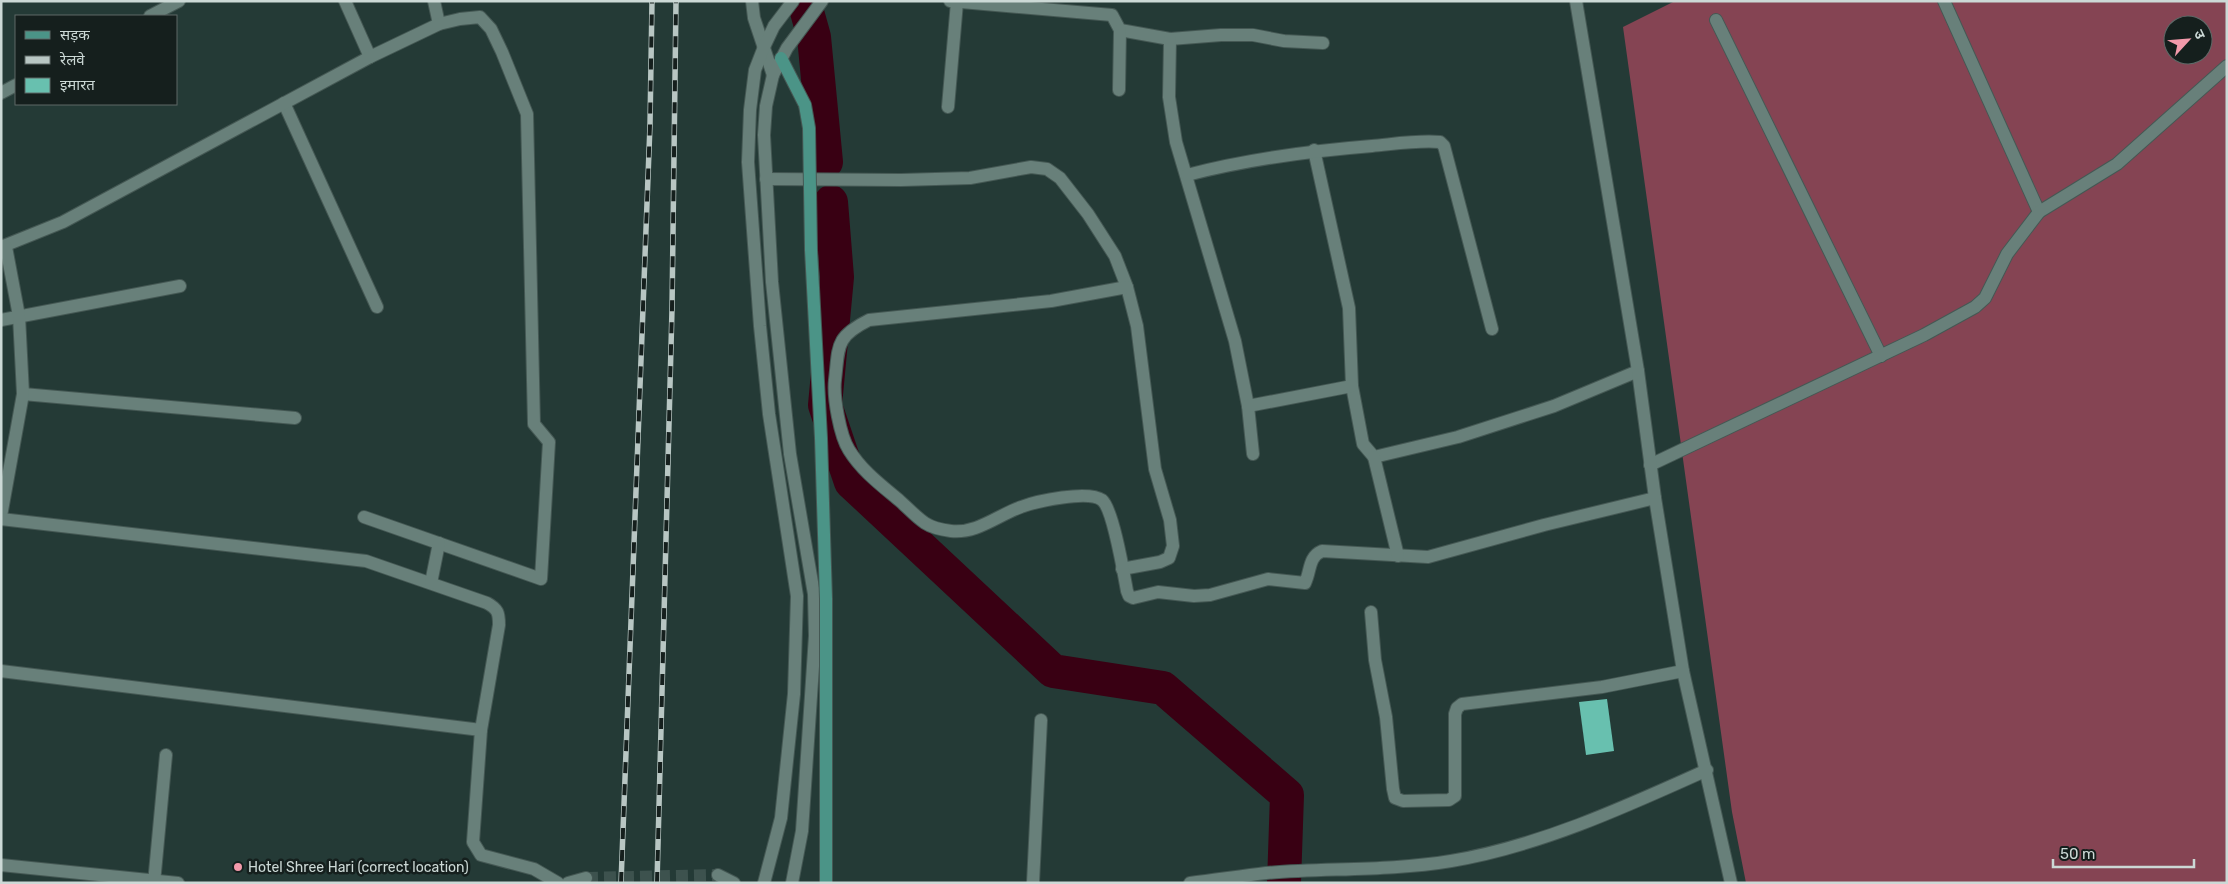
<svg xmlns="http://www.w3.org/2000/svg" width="2228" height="884" font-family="Rubik,'Noto Sans Devanagari',sans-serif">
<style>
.forest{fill:#854453;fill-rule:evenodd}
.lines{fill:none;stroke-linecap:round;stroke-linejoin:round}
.river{stroke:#390013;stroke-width:34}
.building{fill:#68c0af}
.tertiary-tunnel{stroke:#3d524e;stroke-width:12;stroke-dasharray:12 6;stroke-linecap:butt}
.minor-casing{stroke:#455854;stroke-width:14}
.tertiary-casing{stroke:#455854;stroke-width:14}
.primary-casing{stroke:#455854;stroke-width:14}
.minor{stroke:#68807a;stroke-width:12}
.tertiary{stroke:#68807a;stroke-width:12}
.primary{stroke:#4b9487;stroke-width:12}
.rail-casing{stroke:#b8c6c3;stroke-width:5.5}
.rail{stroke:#151f1d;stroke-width:4;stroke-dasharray:11;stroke-linecap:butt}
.primary-bridge-casing{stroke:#455854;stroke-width:14;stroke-linecap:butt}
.primary-bridge{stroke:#4b9487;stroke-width:12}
.poi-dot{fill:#f39aab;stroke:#151f1d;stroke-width:2}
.labels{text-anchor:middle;stroke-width:5;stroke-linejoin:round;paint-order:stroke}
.poi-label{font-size:14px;fill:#ccd9d6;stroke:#151f1d;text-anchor:start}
</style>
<rect width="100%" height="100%" fill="#243a36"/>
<path class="forest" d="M 1675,1 L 2227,1 L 2227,883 L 1746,883 L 1732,812 L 1623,27 ZM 2173,25 L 2203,25 L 2203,55 L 2173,55 Z"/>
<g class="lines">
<g class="river">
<path d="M 804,1 L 814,37 L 826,162"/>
<path d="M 831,202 L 837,277 L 825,405 L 851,482 L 1053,671 L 1163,688 L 1287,795 L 1284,883"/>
</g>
</g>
<path class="building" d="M 1607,699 L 1614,751 L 1586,755 L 1579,702 Z"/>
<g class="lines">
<path class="tertiary-tunnel" d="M 586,878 L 718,875"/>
<defs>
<g id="minor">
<path d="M 345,1 L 370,57"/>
<path d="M 434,1 L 439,24"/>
<path d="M 752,1 L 754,18 L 773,75"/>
<path d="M 950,1 L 1112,15 L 1120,30 L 1170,39 L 1221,35 L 1253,35 L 1284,41 L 1323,43"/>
<path d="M 1944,1 L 2039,212"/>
<path d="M 150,16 L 179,1"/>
<path d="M 1716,20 L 1881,356"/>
<path d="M 1170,39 L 1169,97 L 1176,142 L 1235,341 L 1248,406 L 1253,454"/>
<path d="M 1119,90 L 1120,30"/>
<path d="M 1,93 L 16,85"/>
<path d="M 284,103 L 377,307"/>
<path d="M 948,107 L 957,2"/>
<path d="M 1314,150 L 1349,308 L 1352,386 L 1363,444 L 1374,457 L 1458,437 L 1554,406 L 1638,371"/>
<path d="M 1187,175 C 1248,159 1309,151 1372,146 C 1394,144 1418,140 1440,142 L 1444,146 L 1492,329"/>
<path d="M 766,179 L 901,180 L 970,178 L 1031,167 L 1047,169 L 1060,178 L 1088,214 L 1115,256 L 1127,287 L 1137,326 L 1155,469 L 1170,520 L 1173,546 L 1169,558 L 1160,562 L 1122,569"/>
<path d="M 1,247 L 63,222 L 370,57 L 439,24 L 460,19 L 480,17 L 491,29 L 502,52 L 527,114 L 534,424 L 549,442 L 541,579 L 364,517"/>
<path d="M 1127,287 L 1051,301 L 869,320 C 835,337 839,346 835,380 C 833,397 840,436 849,450 C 862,471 881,485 900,501 C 908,508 916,517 925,523 C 931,527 943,530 951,531 C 977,534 998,515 1021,507 C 1037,501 1088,490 1102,500 C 1113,509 1124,575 1127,591 L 1129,596 L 1133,598 L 1158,592 L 1194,596 L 1210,595 L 1268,579 L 1305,583 C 1311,571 1308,557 1322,551 L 1428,557 L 1544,525 L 1655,498"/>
<path d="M 1,320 L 180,286"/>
<path d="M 23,394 L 295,418"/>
<path d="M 1248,406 L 1352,386"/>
<path d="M 1374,457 L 1398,556"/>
<path d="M 1650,465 L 1924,335 L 1975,307 L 1985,298 L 2007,254 L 2039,212 L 2117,164 L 2227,66"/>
<path d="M 1,516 L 23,394 L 19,316 L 6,247"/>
<path d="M 1,519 L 366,561 L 487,603 C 498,609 499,613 499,625 L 481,730 L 473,842 L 481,855 L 534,869 L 558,883"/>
<path d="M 431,583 L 439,543"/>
<path d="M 1371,612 L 1375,660 L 1386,717 L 1393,789 L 1395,798 L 1403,801 L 1449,800 L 1455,796 L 1455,714 L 1457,708 L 1462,704 L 1602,687 L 1683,671"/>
<path d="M 1,671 L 481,730"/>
<path d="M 1,865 L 178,883"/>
<path d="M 154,883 L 166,755"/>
<path d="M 1033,883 L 1041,720"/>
<path d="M 1190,883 C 1215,880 1241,876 1266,873 C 1327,868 1390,871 1451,861 C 1540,846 1625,807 1707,770"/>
</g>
<g id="tertiary">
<path d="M 1576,1 L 1638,371 L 1655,498 L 1683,671 L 1731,883"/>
<path d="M 718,875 L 734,883"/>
<path d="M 568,883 L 586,878"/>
<path d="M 764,883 L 781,818 L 794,694 L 797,596 L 769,414 L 760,326 L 748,162 L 750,110 L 755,70 L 764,47 L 774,26 L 793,1"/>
<path d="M 792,883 L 802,831 L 815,636 L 814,594 L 790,454 L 772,282 L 764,135 L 766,106 L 773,75 L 787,48 L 822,1"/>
</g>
<path id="primary" d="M 781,58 L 805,105"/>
</defs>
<use href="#minor" class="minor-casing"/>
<use href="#tertiary" class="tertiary-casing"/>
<use href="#primary" class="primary-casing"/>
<use href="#minor" class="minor"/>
<use href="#tertiary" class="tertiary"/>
<use href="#primary" class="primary"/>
<defs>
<g id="rail">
<path d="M 621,883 L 650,125 L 652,1"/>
<path d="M 657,883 L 672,309 L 676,1"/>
</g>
</defs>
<use href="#rail" class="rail-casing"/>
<use href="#rail" class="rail"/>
<defs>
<path id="primary-bridge" d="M 805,105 L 809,128 L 811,250 L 821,438 L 826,599 L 826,883"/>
</defs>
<use href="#primary-bridge" class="primary-bridge-casing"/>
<use href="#primary-bridge" class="primary-bridge"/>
</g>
<circle class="poi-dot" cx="238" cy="867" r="5"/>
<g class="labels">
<g class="poi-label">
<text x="248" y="872">Hotel Shree Hari (correct location)</text>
</g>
</g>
<rect width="2228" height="884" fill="none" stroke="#ccd9d6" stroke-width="5"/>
<rect x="15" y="15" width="162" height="90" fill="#151f1d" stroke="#5e6967"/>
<rect x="25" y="31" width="25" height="8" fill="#4b9487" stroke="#5e6967"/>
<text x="60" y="40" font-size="15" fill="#ccd9d6">सड़क</text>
<rect x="25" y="56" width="25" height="8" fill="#b8c6c3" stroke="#5e6967"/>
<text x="60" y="65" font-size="15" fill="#ccd9d6">रेलवे</text>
<rect x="25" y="78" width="25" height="15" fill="#68c0af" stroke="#5e6967"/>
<text x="60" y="90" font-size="15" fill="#ccd9d6">इमारत</text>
<g transform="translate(2188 40) rotate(64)"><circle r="24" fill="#151f1d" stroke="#5e6967"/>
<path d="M0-4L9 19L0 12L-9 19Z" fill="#f39aab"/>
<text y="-8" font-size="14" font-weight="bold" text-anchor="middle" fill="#ccd9d6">उ</text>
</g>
<path d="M2053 859v8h141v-8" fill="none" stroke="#ccd9d6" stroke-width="2.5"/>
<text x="2060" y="859" font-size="15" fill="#ccd9d6" stroke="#151f1d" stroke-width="4" paint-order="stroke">50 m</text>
</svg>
